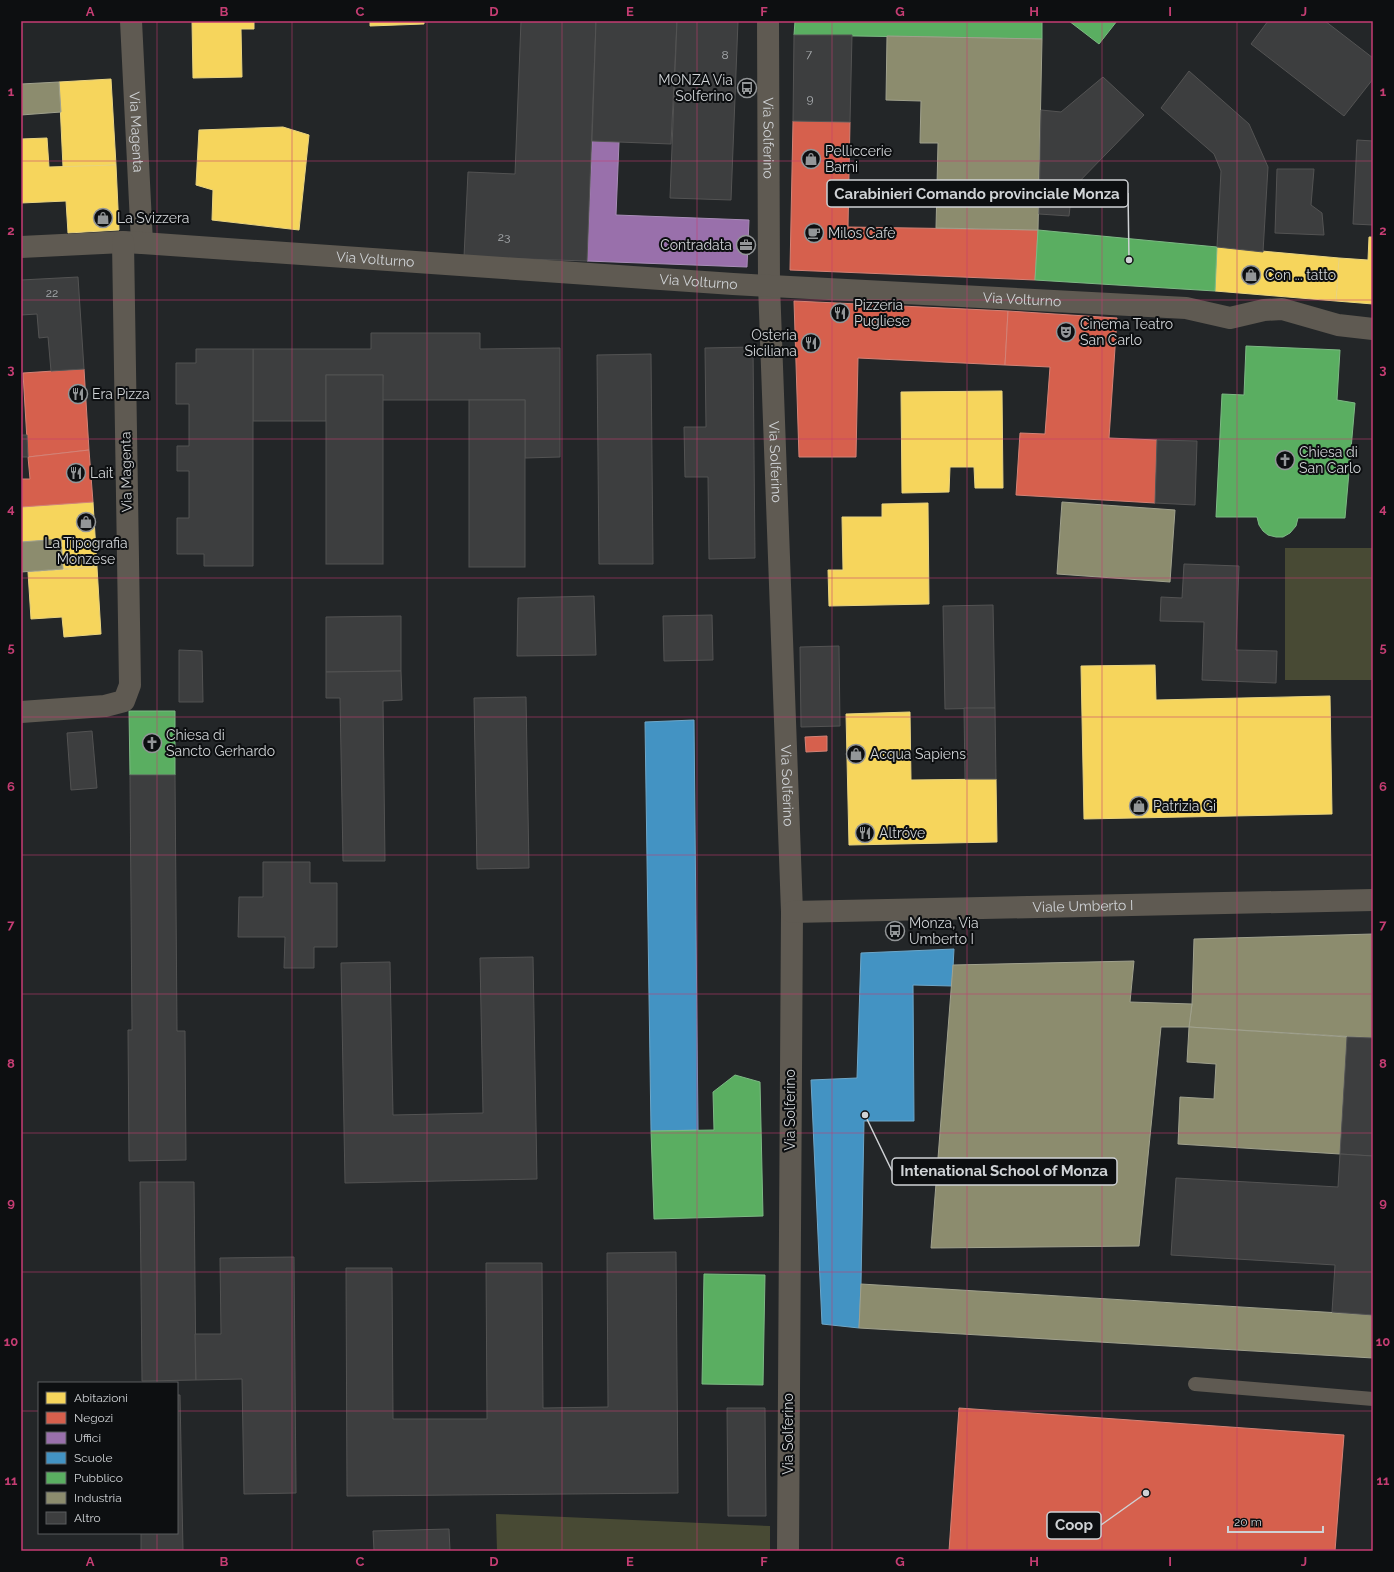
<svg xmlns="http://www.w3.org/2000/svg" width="1394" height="1572" font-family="Raleway,sans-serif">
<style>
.green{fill:#484a34}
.homes{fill:#f6d55c;stroke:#ead480}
.shops{fill:#d6604d;stroke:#d48276}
.offices{fill:#9970ab;stroke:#a98db8}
.schools{fill:#4393c3;stroke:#6da6c8}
.public{fill:#5aae61;stroke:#7db984}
.industry{fill:#8c8c6e;stroke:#a0a18d}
.building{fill:#3d3e3f;stroke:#535353}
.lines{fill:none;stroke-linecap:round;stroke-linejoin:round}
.service{stroke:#5f5a52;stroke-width:14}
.minor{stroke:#5f5a52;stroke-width:22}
.grid{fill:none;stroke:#c53d73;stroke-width:1;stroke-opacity:0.55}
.labels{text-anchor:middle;stroke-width:4;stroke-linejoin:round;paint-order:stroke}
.number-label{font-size:12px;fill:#aaadb0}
.poi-label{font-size:14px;fill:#cfd2d5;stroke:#0d0f11;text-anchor:start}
.street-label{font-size:14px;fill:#cfd2d5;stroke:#0d0f11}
.leader{fill:none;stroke:#cfd2d5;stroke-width:1.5}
.callout-dot{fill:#cfd2d5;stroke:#0d0f11;stroke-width:1.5}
.callout{fill:#0d0f11;stroke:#cfd2d5;stroke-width:1.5}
.callout-label{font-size:15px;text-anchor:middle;font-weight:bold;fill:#cfd2d5}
.neatline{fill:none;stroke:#c53d73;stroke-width:1.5}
.grid-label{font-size:13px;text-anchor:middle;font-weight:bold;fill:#c53d73}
</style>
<rect width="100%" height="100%" fill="#232628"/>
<g class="green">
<rect x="1285" y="548" width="88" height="132"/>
<path d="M 496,1514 L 770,1526 L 770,1551 L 497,1551 Z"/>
</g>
<g class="homes">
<path d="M 192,21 L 254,21 L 254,29 L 241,29 L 242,77 L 193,78 Z"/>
<path d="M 370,21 L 424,21 L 424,24 L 370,26 Z"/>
<path d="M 111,79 L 116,165 L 63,167 L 59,82 Z"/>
<path d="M 283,127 L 309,135 L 299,230 L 212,220 L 213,190 L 196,185 L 199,130 Z"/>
<path d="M 47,138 L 49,167 L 116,165 L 119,230 L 68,233 L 66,201 L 21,203 L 21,139 Z"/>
<path d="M 1369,237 L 1373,237 L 1373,304 L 1336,301 L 1339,258 L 1368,260 Z"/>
<path d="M 1217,247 L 1339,258 L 1336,301 L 1215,291 Z"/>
<path d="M 1002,391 L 1003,488 L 975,488 L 974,467 L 950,467 L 949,492 L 902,493 L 901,392 Z"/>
<path d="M 93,502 L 97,567 L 63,569 L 61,539 L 22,542 L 21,507 Z"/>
<path d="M 928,503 L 929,604 L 829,606 L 828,570 L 843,570 L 842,517 L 882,517 L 882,504 Z"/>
<path d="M 97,567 L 101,634 L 64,637 L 62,617 L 31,619 L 28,572 Z"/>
<path d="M 1155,665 L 1156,700 L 1330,696 L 1332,814 L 1084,819 L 1081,666 Z"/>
<path d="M 910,712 L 911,780 L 996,779 L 997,842 L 849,845 L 846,714 Z"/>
</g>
<g class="shops">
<path d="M 793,121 L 850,122 L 848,227 L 1038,230 L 1035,280 L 790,270 Z"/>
<path d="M 794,301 L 1008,311 L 1005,365 L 858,358 L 856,457 L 799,457 Z"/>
<path d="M 1008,311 L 1117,318 L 1109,438 L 1157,440 L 1155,503 L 1016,495 L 1020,433 L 1045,434 L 1050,367 L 1005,365 Z"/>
<path d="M 84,369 L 89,450 L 28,457 L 23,373 Z"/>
<path d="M 89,450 L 93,502 L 21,507 L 21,479 L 30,479 L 28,457 Z"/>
<path d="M 827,736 L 827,751 L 806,752 L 805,737 Z"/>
<path d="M 959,1408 L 1344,1435 L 1335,1551 L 949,1551 Z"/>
</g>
<path class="offices" d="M 592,141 L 619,142 L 616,215 L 749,220 L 747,267 L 587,261 Z"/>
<g class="schools">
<path d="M 694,720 L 698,1130 L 651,1131 L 645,722 Z"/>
<path d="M 954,949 L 952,986 L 913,985 L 914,1121 L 864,1121 L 861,1284 L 859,1328 L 822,1324 L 811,1080 L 857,1078 L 861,953 Z"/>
</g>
<g class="public">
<path d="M 795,21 L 1042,21 L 1042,39 L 794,35 Z"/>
<path d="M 1069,21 L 1117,21 L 1099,44 Z"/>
<path d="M 1038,230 L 1217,247 L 1215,291 L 1035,280 Z"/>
<path d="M 1246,346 L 1340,350 L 1337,400 L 1355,403 L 1345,518 L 1298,518 L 1296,526 L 1290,533 L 1283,537 L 1276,537 L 1268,535 L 1263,531 L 1259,525 L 1257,517 L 1216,517 L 1222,394 L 1244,395 Z"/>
<path d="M 129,711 L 175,711 L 175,775 L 130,775 Z"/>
<path d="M 735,1075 L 760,1082 L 763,1216 L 654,1219 L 651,1131 L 714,1130 L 713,1092 Z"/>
<path d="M 704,1274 L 765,1275 L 763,1385 L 702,1384 Z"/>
</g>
<g class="industry">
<path d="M 887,36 L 1042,39 L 1038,230 L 936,228 L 938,143 L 920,143 L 921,101 L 886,100 Z"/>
<path d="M 59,82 L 61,112 L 21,115 L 21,84 Z"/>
<path d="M 1062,502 L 1175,510 L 1170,582 L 1057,574 Z"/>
<path d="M 61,539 L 63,569 L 21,572 L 21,542 Z"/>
<path d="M 1373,934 L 1373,1038 L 1189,1027 L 1192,1004 L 1194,939 Z"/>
<path d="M 1134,961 L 1130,1002 L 1192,1004 L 1189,1027 L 1161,1027 L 1139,1246 L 931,1248 L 953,965 Z"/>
<path d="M 1189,1027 L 1347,1037 L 1340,1154 L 1178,1144 L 1180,1097 L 1214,1099 L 1216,1064 L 1187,1062 Z"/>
<path d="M 861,1284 L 1373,1315 L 1373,1358 L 859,1328 Z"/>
</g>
<g class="building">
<path d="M 521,21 L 596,21 L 587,261 L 464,257 L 468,172 L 515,174 Z"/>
<path d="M 596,21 L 677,21 L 671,144 L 592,141 Z"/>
<path d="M 677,21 L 738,21 L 731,200 L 670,198 Z"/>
<path d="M 1268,21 L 1325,21 L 1373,58 L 1373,79 L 1344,116 L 1251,44 Z"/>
<path d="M 794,35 L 852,35 L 850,122 L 793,121 Z"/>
<path d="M 1189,71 L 1249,124 L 1268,167 L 1263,252 L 1217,247 L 1221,171 L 1214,154 L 1161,108 Z"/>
<path d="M 1103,77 L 1144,115 L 1072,189 L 1069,216 L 1039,214 L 1041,110 L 1061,112 Z"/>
<path d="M 1357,140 L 1373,141 L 1373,225 L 1353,224 Z"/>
<path d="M 1277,169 L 1314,169 L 1311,205 L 1322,213 L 1324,235 L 1275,233 Z"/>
<path d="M 78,277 L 84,369 L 51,371 L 48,337 L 39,338 L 37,314 L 21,315 L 21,280 Z"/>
<path d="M 371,333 L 480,333 L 480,349 L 560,348 L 560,457 L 525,458 L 525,400 L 382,400 L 383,375 L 326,375 L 326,421 L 253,421 L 253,349 L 371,349 Z"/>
<path d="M 753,347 L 755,558 L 709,559 L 708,477 L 685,477 L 684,427 L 706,427 L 705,348 Z"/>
<path d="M 196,349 L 253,349 L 253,566 L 204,566 L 204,554 L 177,554 L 177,518 L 189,518 L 189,471 L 177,471 L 177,446 L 189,446 L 189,404 L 176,404 L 176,363 L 196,363 Z"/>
<path d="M 651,354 L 653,564 L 599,564 L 597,355 Z"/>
<rect x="326" y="375" width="57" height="189"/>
<rect x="469" y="400" width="56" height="167"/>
<path d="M 21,435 L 27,435 L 28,457 L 21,457 Z"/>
<path d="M 1157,440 L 1197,441 L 1195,505 L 1155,503 Z"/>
<path d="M 1184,564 L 1239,566 L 1236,650 L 1277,651 L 1276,683 L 1202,680 L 1204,622 L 1160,621 L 1161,597 L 1182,598 Z"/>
<path d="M 594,596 L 596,655 L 517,656 L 518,598 Z"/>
<path d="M 993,605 L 995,708 L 945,709 L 943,606 Z"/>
<path d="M 712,615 L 713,660 L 664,661 L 663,616 Z"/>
<path d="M 401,616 L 401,671 L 326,672 L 326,617 Z"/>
<path d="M 839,646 L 840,726 L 801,727 L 800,647 Z"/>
<path d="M 179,650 L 202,651 L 203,702 L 179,702 Z"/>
<path d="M 401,671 L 402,700 L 383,701 L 385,861 L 343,861 L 340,698 L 326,698 L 326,672 Z"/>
<path d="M 526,697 L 529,868 L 477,869 L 474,698 Z"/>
<path d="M 964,708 L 995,708 L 996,779 L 965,779 Z"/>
<path d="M 92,731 L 97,788 L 71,790 L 67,733 Z"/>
<path d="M 130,775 L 175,775 L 177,1031 L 185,1031 L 186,1160 L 129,1161 L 128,1030 L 132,1030 Z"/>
<path d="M 263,862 L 310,862 L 310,883 L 337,883 L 337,947 L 314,947 L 314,968 L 284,968 L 285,937 L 238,937 L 239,897 L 263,897 Z"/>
<path d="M 533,957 L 537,1179 L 345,1183 L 341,963 L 390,962 L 393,1115 L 483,1113 L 480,958 Z"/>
<path d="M 1347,1037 L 1373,1038 L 1373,1156 L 1340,1154 Z"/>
<path d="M 1340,1154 L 1373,1156 L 1373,1315 L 1332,1312 L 1335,1265 L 1171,1255 L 1176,1178 L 1338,1187 Z"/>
<path d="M 140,1182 L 194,1182 L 196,1380 L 142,1381 Z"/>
<path d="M 676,1252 L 678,1493 L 347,1496 L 346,1268 L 392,1268 L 393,1419 L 487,1419 L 486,1263 L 542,1263 L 543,1408 L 608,1407 L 607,1253 Z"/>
<path d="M 294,1257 L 296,1493 L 244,1494 L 242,1379 L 196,1380 L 195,1334 L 221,1334 L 220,1258 Z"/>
<path d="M 177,1395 L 180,1395 L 183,1551 L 141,1551 L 141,1533 L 177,1533 Z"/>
<path d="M 727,1408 L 765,1408 L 766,1516 L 728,1516 Z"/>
<path d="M 449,1529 L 450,1551 L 374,1551 L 373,1531 Z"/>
</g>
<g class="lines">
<path class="service" d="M 1195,1384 L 1373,1399"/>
<g class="minor">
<path id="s1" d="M 131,21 L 142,243"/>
<path id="s2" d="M 768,21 L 769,285 L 792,912 L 788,1551"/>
<path id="s3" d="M 21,247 L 123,242 L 142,243 L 733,284 L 1186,308 L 1230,318 L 1264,310 L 1282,309 L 1338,325 L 1373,329"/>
<path d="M 21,712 L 105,706 L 124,701 L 130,685 L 123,242"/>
<path id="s4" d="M 792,912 L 1373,900"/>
</g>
</g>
<path class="grid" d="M 157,21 L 157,1383M 292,21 L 292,1551M 427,21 L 427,1551M 562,21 L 562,1551M 697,21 L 697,1551M 832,21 L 832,1551M 967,21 L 967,1551M 1102,21 L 1102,1551M 1237,21 L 1237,1551M 21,161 L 1373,161M 21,300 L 1373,300M 21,439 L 1373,439M 21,578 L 1373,578M 21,717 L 1373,717M 21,855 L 1373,855M 21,994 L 1373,994M 21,1133 L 1373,1133M 21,1272 L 1373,1272M 21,1411 L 39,1411M 177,1411 L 1373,1411M 157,1533 L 157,1551"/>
<defs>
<symbol id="bus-ring" viewBox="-11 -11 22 22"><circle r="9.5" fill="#0d0f11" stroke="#939698" stroke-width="1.5"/><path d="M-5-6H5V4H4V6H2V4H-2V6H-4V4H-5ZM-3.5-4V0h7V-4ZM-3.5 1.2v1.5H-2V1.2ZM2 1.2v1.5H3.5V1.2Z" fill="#939698"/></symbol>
<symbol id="shop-ring" viewBox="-11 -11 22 22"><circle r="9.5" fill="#0d0f11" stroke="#939698" stroke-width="1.5"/><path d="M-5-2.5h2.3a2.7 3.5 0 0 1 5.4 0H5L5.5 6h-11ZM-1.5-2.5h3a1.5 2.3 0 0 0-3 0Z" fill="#939698"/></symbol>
<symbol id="cafe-ring" viewBox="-11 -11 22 22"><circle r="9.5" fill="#0d0f11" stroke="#939698" stroke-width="1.5"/><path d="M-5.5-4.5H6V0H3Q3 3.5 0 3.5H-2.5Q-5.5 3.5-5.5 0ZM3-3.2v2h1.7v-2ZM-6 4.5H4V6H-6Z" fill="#939698"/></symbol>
<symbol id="office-ring" viewBox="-11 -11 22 22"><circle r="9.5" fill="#0d0f11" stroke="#939698" stroke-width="1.5"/><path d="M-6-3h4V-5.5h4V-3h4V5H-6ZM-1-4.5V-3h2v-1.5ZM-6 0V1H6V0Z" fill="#939698"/></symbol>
<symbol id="restaurant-ring" viewBox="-11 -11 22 22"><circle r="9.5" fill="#0d0f11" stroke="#939698" stroke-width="1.5"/><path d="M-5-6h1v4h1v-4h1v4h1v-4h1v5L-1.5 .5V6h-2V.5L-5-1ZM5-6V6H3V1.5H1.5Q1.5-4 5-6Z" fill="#939698"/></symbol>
<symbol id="theatre-ring" viewBox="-11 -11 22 22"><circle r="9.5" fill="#0d0f11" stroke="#939698" stroke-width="1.5"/><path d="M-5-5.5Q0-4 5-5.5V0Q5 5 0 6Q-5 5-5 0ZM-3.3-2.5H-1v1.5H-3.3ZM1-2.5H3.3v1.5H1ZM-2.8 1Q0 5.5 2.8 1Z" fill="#939698"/></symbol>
<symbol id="church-ring" viewBox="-11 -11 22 22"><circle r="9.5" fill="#0d0f11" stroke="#939698" stroke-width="1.5"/><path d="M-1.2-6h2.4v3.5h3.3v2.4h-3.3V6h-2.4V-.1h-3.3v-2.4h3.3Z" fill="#939698"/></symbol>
</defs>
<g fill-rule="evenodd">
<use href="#bus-ring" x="736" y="77" width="22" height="22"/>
<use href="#shop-ring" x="800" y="148" width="22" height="22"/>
<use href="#shop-ring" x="92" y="207" width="22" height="22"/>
<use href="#cafe-ring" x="803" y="222" width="22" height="22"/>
<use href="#office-ring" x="735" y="234" width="22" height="22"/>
<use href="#shop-ring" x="1240" y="264" width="22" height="22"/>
<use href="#restaurant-ring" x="829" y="302" width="22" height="22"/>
<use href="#theatre-ring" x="1055" y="321" width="22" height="22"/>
<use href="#restaurant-ring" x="800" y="332" width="22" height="22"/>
<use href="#restaurant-ring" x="67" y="383" width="22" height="22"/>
<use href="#church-ring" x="1274" y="449" width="22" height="22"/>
<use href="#restaurant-ring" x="65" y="462" width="22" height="22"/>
<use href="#shop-ring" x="75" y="511" width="22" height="22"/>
<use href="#church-ring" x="141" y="732" width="22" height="22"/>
<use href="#shop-ring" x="845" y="743" width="22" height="22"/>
<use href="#shop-ring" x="1128" y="795" width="22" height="22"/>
<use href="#restaurant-ring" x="854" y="822" width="22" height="22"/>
<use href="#bus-ring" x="884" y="920" width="22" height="22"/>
</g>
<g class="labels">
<g class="number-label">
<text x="809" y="58">7</text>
<text x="725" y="59">8</text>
<text x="810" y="103">9</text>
<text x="504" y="241">23</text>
<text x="52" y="297">22</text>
</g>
<g class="poi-label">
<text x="733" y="85" text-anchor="end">MONZA Via<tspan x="733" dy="16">Solferino</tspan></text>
<text x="825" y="156">Pelliccerie<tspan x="825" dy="16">Barni</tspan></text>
<text x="117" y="223">La Svizzera</text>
<text x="828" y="238">Milos Cafè</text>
<text x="732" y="250" text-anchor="end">Contradata</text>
<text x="1265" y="280">Con ... tatto</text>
<text x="854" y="310">Pizzeria<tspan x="854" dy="16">Pugliese</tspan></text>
<text x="1080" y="329">Cinema Teatro<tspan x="1080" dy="16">San Carlo</tspan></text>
<text x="797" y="340" text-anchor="end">Osteria<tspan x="797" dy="16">Siciliana</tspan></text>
<text x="92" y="399">Era Pizza</text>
<text x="1299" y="457">Chiesa di<tspan x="1299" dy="16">San Carlo</tspan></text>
<text x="90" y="478">Lait</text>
<text x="86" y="548" text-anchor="middle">La Tipografia<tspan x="86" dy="16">Monzese</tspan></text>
<text x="166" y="740">Chiesa di<tspan x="166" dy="16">Sancto Gerhardo</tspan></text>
<text x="870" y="759">Acqua Sapiens</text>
<text x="1153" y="811">Patrizia Gi</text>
<text x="879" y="838">Altróve</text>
<text x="909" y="928">Monza, Via<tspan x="909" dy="16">Umberto I</tspan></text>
</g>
<g class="street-label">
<text dy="5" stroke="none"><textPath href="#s1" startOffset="111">Via Magenta</textPath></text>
<text dy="5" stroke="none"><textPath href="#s2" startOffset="117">Via Solferino</textPath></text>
<text dy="5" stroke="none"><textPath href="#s3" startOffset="355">Via Volturno</textPath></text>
<text dy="5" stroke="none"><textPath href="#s3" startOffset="679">Via Volturno</textPath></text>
<text dy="5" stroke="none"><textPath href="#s3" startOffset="1003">Via Volturno</textPath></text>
<text dy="5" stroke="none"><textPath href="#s2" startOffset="441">Via Solferino</textPath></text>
<text transform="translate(126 472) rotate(-91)" y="5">Via Magenta</text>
<text dy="5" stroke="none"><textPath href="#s2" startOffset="765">Via Solferino</textPath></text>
<text dy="5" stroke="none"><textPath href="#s4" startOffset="291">Viale Umberto I</textPath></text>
<text transform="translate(790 1110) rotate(-90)" y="5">Via Solferino</text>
<text transform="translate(788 1434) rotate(-90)" y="5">Via Solferino</text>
</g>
</g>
<path class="leader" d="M1129 260L1128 193M865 1115L892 1171M1146 1493L1101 1525"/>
<g class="callout-dot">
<circle cx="1129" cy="260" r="4"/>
<circle cx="865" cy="1115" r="4"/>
<circle cx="1146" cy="1493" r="4"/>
</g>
<g class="callout">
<rect x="827" y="180" width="301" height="27" rx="4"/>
<rect x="892" y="1158" width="225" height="27" rx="4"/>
<rect x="1047" y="1512" width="54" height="27" rx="4"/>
</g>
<g class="callout-label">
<text x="977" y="199">Carabinieri Comando provinciale Monza</text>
<text x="1004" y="1176">Intenational School of Monza</text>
<text x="1074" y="1530">Coop</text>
</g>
<rect width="1394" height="1572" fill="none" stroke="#0d0f11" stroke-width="44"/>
<rect x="38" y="1382" width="140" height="152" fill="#0d0f11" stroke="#5b5d5f"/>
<rect x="46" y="1392" width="20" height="12" fill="#f6d55c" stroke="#5b5d5f"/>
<text x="74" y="1402" font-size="12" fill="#cfd2d5">Abitazioni</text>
<rect x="46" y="1412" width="20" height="12" fill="#d6604d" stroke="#5b5d5f"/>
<text x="74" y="1422" font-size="12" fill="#cfd2d5">Negozi</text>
<rect x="46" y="1432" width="20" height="12" fill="#9970ab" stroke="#5b5d5f"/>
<text x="74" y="1442" font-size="12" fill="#cfd2d5">Uffici</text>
<rect x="46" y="1452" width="20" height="12" fill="#4393c3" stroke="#5b5d5f"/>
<text x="74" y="1462" font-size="12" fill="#cfd2d5">Scuole</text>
<rect x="46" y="1472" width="20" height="12" fill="#5aae61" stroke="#5b5d5f"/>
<text x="74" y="1482" font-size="12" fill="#cfd2d5">Pubblico</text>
<rect x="46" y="1492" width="20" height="12" fill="#8c8c6e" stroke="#5b5d5f"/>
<text x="74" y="1502" font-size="12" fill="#cfd2d5">Industria</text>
<rect x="46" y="1512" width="20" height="12" fill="#3d3e3f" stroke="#5b5d5f"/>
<text x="74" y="1522" font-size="12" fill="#cfd2d5">Altro</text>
<path d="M1228 1526v6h95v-6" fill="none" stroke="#cfd2d5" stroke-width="2"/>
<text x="1234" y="1526" font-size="12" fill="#cfd2d5" stroke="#0d0f11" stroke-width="3" paint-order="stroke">20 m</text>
<rect x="22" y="22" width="1350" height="1528" class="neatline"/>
<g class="grid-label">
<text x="90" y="16">A</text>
<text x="224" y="16">B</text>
<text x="360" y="16">C</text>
<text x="494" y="16">D</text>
<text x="630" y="16">E</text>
<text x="764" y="16">F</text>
<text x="900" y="16">G</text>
<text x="1034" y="16">H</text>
<text x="1170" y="16">I</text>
<text x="1304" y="16">J</text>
<text x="11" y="96">1</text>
<text x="1383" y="96">1</text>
<text x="11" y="235">2</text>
<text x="1383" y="235">2</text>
<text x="11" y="374">3</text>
<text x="1383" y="374">3</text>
<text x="11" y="513">4</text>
<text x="1383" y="513">4</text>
<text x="11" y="652">5</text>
<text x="1383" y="652">5</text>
<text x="11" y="791">6</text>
<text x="1383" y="791">6</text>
<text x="11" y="929">7</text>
<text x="1383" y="929">7</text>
<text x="11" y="1068">8</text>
<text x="1383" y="1068">8</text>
<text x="11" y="1207">9</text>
<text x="1383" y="1207">9</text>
<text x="11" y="1346">10</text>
<text x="1383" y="1346">10</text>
<text x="11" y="1485">11</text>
<text x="1383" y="1485">11</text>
<text x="90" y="1566">A</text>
<text x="224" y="1566">B</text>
<text x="360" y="1566">C</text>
<text x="494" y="1566">D</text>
<text x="630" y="1566">E</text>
<text x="764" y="1566">F</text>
<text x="900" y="1566">G</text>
<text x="1034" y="1566">H</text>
<text x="1170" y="1566">I</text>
<text x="1304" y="1566">J</text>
</g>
</svg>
